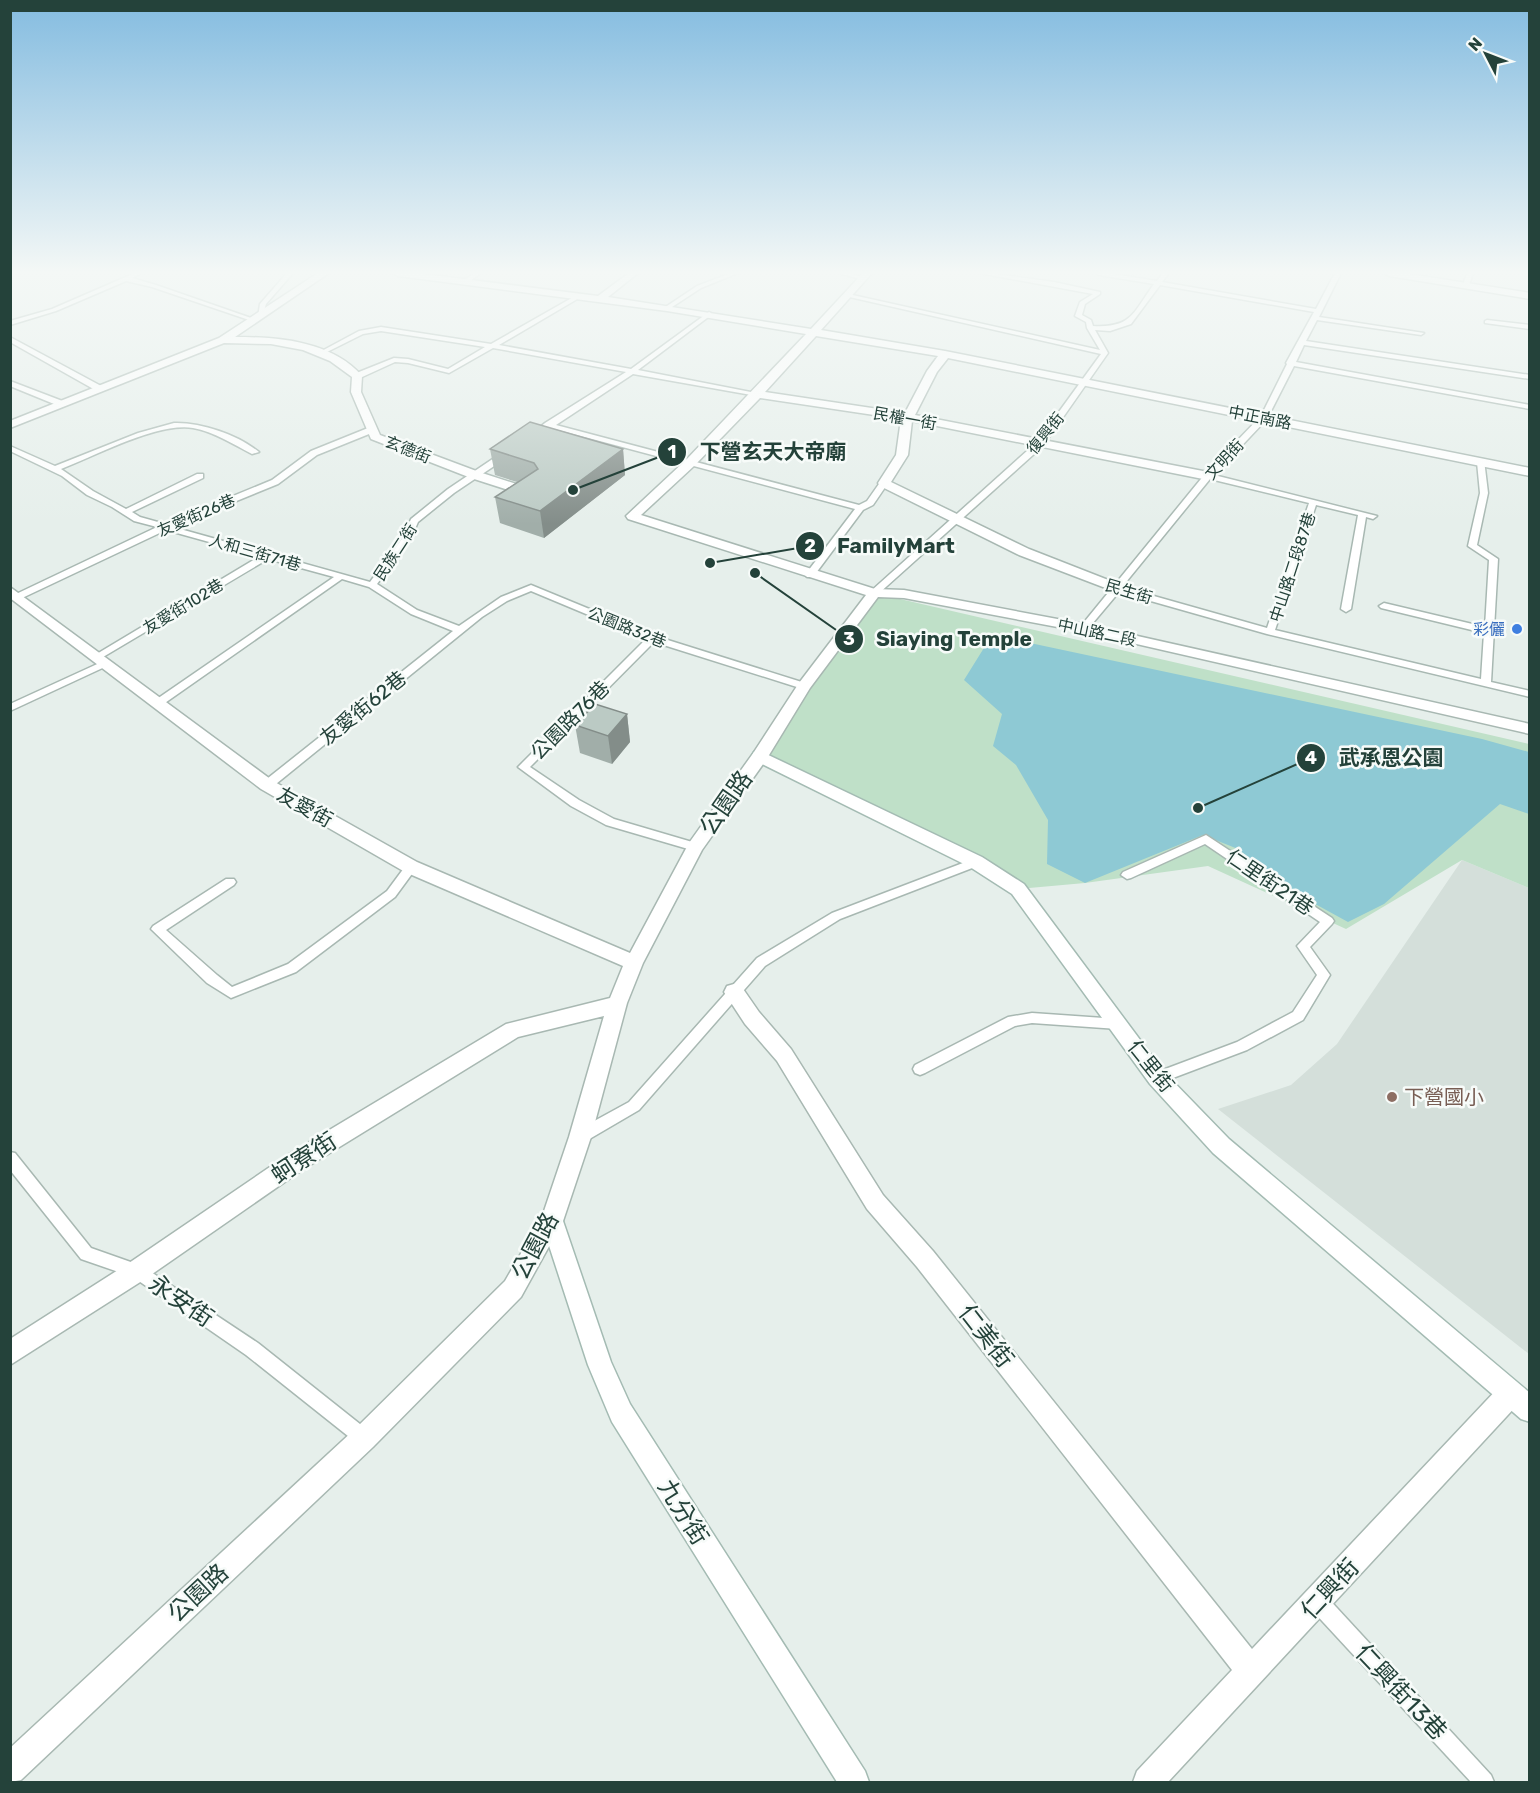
<svg xmlns="http://www.w3.org/2000/svg" width="1540" height="1793" font-family="Rubik,'Noto Sans TC',sans-serif">
<style>
.built{fill:#d4dfda}
.green{fill:#bfe0c8}
.water{fill:#8ec9d4}
.lines{fill:none;stroke-linecap:round;stroke-linejoin:round}
.lane-casing{stroke:#a8b8b2;stroke-width:3}
.street-casing{stroke:#a8b8b2;stroke-width:3}
.secondary-casing{stroke:#a4bbb3;stroke-width:3}
.lane{fill:#fff;fill-rule:evenodd}
.street{fill:#fff;fill-rule:evenodd}
.secondary{fill:#fff;fill-rule:evenodd}
.wall{fill:#a1aea9}
.shaded-wall{fill:#838d89}
.building{fill:#bbcac4;stroke:#838d89;stroke-width:1.5}
.shop-dot{fill:#3f7fe0;stroke:#f7fbf9;stroke-width:2}
.education-dot{fill:#8d6e63;stroke:#f7fbf9;stroke-width:2}
.labels{text-anchor:middle;stroke-width:5;stroke-linejoin:round;paint-order:stroke}
.far-street-label{font-size:16px;fill:#24423a;stroke:#f7fbf9}
.far-shop-label{font-size:16px;fill:#366cbe;stroke:#f7fbf9;text-anchor:end}
.street-label{font-size:20px;fill:#24423a;stroke:#f7fbf9}
.education-label{font-size:20px;fill:#785e54;stroke:#f7fbf9;text-anchor:start}
.near-street-label{font-size:24px;fill:#24423a;stroke:#f7fbf9}
.leader{fill:none;stroke:#24423a;stroke-width:2}
.callout-dot{fill:#24423a;stroke:#f7fbf9;stroke-width:2}
.mark-label{font-size:18px;text-anchor:middle;font-weight:bold;fill:#fff}
.callout-label{font-size:21px;text-anchor:middle;font-weight:bold;fill:#24423a;stroke:#f7fbf9;stroke-width:5;stroke-linejoin:round;paint-order:stroke}
</style>
<rect width="100%" height="100%" fill="#e6efeb"/>
<path class="built" d="M 1462,860 L 1529,888 L 1529,1354 L 1218,1109 L 1291,1085 L 1337,1044 Z"/>
<path class="green" d="M 874,593 L 1529,744 L 1529,888 L 1462,860 L 1346,929 L 1208,866 L 1085,883 L 1018,889 L 760,756 Z"/>
<path class="water" d="M 992,635 L 1482,739 L 1529,752 L 1529,814 L 1500,804 L 1384,904 L 1348,922 L 1286,888 L 1238,849 L 1203,835 L 1085,883 L 1047,864 L 1048,820 L 1016,765 L 993,746 L 1002,714 L 964,680 Z"/>
<g class="lines">
<defs>
<g id="lane">
<path d="M 135,273 L 142,273 L 132,278 L 156,285 L 257,320 L 252,321 L 152,287 L 126,281 L 56,311 L 10,325 L 10,321 L 52,309 Z"/>
<path d="M 287,273 L 293,273 L 266,304 L 262,317 L 258,317 L 260,304 Z"/>
<path d="M 475,273 L 481,273 L 467,283 L 463,283 L 463,281 Z"/>
<path d="M 731,273 L 738,273 L 701,288 L 669,309 L 664,308 L 697,286 Z"/>
<path d="M 838,273 L 847,273 L 867,278 L 864,280 Z"/>
<path d="M 979,273 L 990,273 L 1054,282 L 1100,292 L 1100,294 L 1085,304 L 1082,315 L 1091,320 L 1093,326 C 1132,328 1133,313 1154,284 L 1099,275 L 1096,273 L 1107,273 L 1157,281 L 1163,273 L 1169,273 L 1162,282 L 1316,309 L 1335,273 L 1341,273 L 1319,317 L 1424,333 L 1421,335 L 1317,320 L 1306,341 L 1530,375 L 1530,379 L 1304,345 L 1296,362 L 1530,405 L 1530,409 L 1294,366 L 1267,419 L 1214,475 L 1377,516 L 1373,519 L 1366,517 L 1351,609 L 1346,612 L 1341,609 L 1358,515 L 1316,505 L 1275,630 L 1481,679 L 1484,633 L 1381,608 L 1379,606 L 1384,603 L 1485,627 L 1489,560 L 1468,546 L 1480,493 L 1477,462 L 1484,460 L 1488,493 L 1477,545 L 1498,559 L 1491,682 L 1530,691 L 1530,697 L 1267,634 L 1119,592 L 1087,630 L 1081,630 L 1081,626 L 1205,474 L 1261,416 L 1287,364 L 1286,363 L 1314,312 L 1160,285 L 1131,324 L 1110,331 L 1095,330 L 1108,353 L 1043,446 L 877,595 L 871,595 L 871,591 L 1037,442 L 1101,354 L 845,296 L 848,294 L 1100,350 L 1087,328 L 1086,322 L 1075,316 L 1080,302 L 1093,294 ZM 1210,479 L 1309,503 L 1267,628 L 1122,587 Z"/>
<path d="M 1467,273 L 1473,273 L 1469,285 L 1466,287 L 1463,285 Z"/>
<path d="M 577,295 L 580,297 L 579,298 L 499,345 L 631,369 L 709,312 L 711,313 L 711,315 L 638,370 L 761,394 L 757,396 L 633,374 L 556,425 L 859,505 L 867,501 L 881,481 L 887,481 L 888,483 L 873,505 L 863,510 L 813,577 L 807,577 L 805,575 L 855,509 L 551,428 L 538,437 L 531,435 L 545,423 L 626,372 L 493,348 L 449,373 L 408,363 L 395,362 L 360,378 L 354,378 L 354,374 L 394,358 L 408,359 L 448,369 L 485,347 L 381,331 L 363,334 L 323,354 L 318,353 L 359,331 L 381,327 L 491,344 Z"/>
<path d="M 1487,320 L 1530,325 L 1530,329 L 1485,323 L 1485,321 Z"/>
<path d="M 10,337 L 103,387 L 104,389 L 97,391 L 10,342 Z"/>
<path d="M 10,381 L 65,402 L 66,404 L 59,406 L 10,386 Z"/>
<path d="M 174,423 C 201,422 238,435 259,452 L 252,454 C 233,444 214,432 193,428 C 158,422 95,456 61,469 L 93,491 L 126,509 L 197,474 L 203,474 L 203,478 L 132,512 L 140,517 L 165,524 L 272,480 L 311,451 L 368,428 L 374,428 L 374,432 L 317,455 L 278,484 L 173,527 L 370,582 L 404,536 L 411,519 L 448,489 L 503,452 L 509,452 L 509,456 L 454,493 L 418,522 L 412,536 L 377,584 L 417,610 L 459,626 L 501,597 L 531,585 L 655,636 L 808,684 L 809,686 L 808,688 L 800,688 L 654,642 L 530,767 L 579,800 L 614,819 L 699,844 L 701,847 L 695,851 L 606,825 L 571,806 L 518,767 L 646,639 L 531,591 L 507,601 L 482,617 L 271,788 L 263,788 L 262,785 L 263,782 L 453,631 L 411,614 L 369,587 L 342,579 L 162,705 L 154,705 L 154,701 L 334,577 L 268,559 L 98,660 L 95,659 L 95,655 L 260,556 L 166,530 L 20,599 L 14,599 L 14,595 L 157,527 L 134,521 L 112,507 L 87,495 L 62,476 L 10,451 L 10,446 L 55,466 L 138,433 Z"/>
<path d="M 106,660 L 109,661 L 109,665 L 10,711 L 10,704 Z"/>
<path d="M 1206,835 L 1332,918 L 1334,921 L 1332,924 L 1310,947 L 1330,975 L 1303,1020 L 1247,1050 L 1157,1084 L 1152,1082 L 1150,1078 L 1152,1074 L 1237,1042 L 1293,1012 L 1317,975 L 1297,946 L 1320,922 L 1205,844 L 1131,878 L 1127,879 L 1121,875 L 1123,872 Z"/>
<path d="M 976,858 L 980,859 L 982,862 L 980,865 L 840,919 L 765,966 L 639,1110 L 586,1141 L 581,1142 L 576,1141 L 574,1136 L 576,1131 L 629,1102 L 757,958 L 832,913 Z"/>
<path d="M 411,863 L 417,867 L 395,897 L 296,972 L 231,998 L 207,983 L 151,929 L 153,926 L 226,879 L 234,879 L 236,882 L 234,885 L 166,930 L 217,975 L 232,987 L 288,964 L 387,891 L 407,864 Z"/>
<path d="M 1032,1013 L 1118,1019 L 1123,1020 L 1125,1024 L 1123,1028 L 1118,1029 L 1032,1023 L 1015,1026 L 925,1073 L 920,1075 L 915,1073 L 913,1069 L 915,1065 L 1008,1017 Z"/>
<path d="M 10,1152 L 15,1153 L 91,1248 L 142,1266 L 258,1343 L 370,1432 L 373,1438 L 370,1444 L 364,1447 L 358,1444 L 246,1355 L 133,1277 L 81,1259 L 10,1170 Z"/>
<path d="M 1318,1593 L 1325,1595 L 1491,1775 L 1494,1782 L 1471,1782 L 1311,1609 L 1309,1602 L 1311,1595 Z"/>
</g>
<g id="street">
<path d="M 318,273 L 329,273 L 235,337 C 278,337 332,341 362,376 L 361,392 L 380,435 L 479,472 L 538,491 L 540,494 L 538,497 L 530,497 L 471,478 L 371,439 L 351,392 L 352,377 L 330,361 L 303,350 L 271,344 L 224,343 L 10,428 L 10,421 L 219,338 Z"/>
<path d="M 393,273 L 416,273 L 598,296 L 629,273 L 638,273 L 608,297 L 811,329 L 863,273 L 872,273 L 821,330 L 945,351 L 1530,468 L 1530,476 L 948,358 L 937,372 L 915,415 L 1208,472 L 1214,476 L 1208,480 L 912,421 L 908,455 L 891,482 L 1029,549 L 1121,585 L 1123,588 L 1121,591 L 1116,592 L 1019,555 L 880,486 L 878,483 L 896,455 L 901,419 L 760,398 L 694,466 L 641,515 L 875,589 L 904,590 L 1084,624 L 1530,724 L 1530,734 L 1084,632 L 904,598 L 878,597 L 810,688 L 766,760 L 702,850 L 643,963 L 627,1003 L 591,1137 L 563,1221 L 521,1297 L 373,1447 L 21,1780 L 10,1782 L 10,1748 L 355,1429 L 505,1281 L 542,1217 L 569,1137 L 604,1016 L 518,1037 L 302,1170 L 145,1279 L 10,1365 L 10,1339 L 129,1263 L 286,1156 L 506,1024 L 610,998 L 623,966 L 405,872 L 261,789 L 10,598 L 10,587 L 273,781 L 417,862 L 630,953 L 689,843 L 754,752 L 799,683 L 866,595 L 628,519 L 626,516 L 686,460 L 806,334 L 667,311 L 398,276 ZM 816,336 L 938,356 L 927,371 L 905,413 L 765,392 Z"/>
<path d="M 1384,273 L 1403,273 L 1530,293 L 1530,299 L 1389,276 Z"/>
<path d="M 734,984 L 741,986 L 759,1012 L 791,1049 L 883,1195 L 933,1251 L 1252,1649 L 1501,1385 L 1510,1382 L 1519,1385 L 1522,1394 L 1519,1403 L 1168,1782 L 1133,1782 L 1137,1771 L 1232,1670 L 917,1267 L 867,1209 L 777,1061 L 745,1024 L 724,992 L 727,986 Z"/>
</g>
<g id="secondary">
<path d="M 760,751 L 982,857 L 1024,884 L 1164,1072 L 1229,1139 L 1530,1393 L 1530,1422 L 1521,1419 L 1213,1153 L 1150,1084 L 1012,894 L 970,867 L 754,760 L 752,756 L 754,752 Z"/>
<path d="M 552,1210 L 560,1213 L 563,1221 L 611,1362 L 630,1404 L 865,1771 L 869,1782 L 837,1782 L 612,1422 L 588,1365 L 541,1221 L 544,1213 Z"/>
</g>
</defs>
<use href="#lane" class="lane-casing"/>
<use href="#street" class="street-casing"/>
<use href="#secondary" class="secondary-casing"/>
<use href="#lane" class="lane"/>
<use href="#street" class="street"/>
<use href="#secondary" class="secondary"/>
</g>
<g class="wall">
<path d="M 490,449 L 623,449 L 625,475 L 544,538 L 500,523 L 495,497 L 517,482 L 495,475 Z"/>
<path d="M 627,714 L 630,742 L 612,764 L 580,753 L 575,725 Z"/>
</g>
<g class="shaded-wall">
<path d="M 623,449 L 625,475 L 544,538 L 540,511 Z"/>
<path d="M 627,714 L 630,742 L 612,764 L 608,736 Z"/>
</g>
<g class="building">
<path d="M 530,422 L 623,449 L 540,511 L 495,497 L 538,469 L 534,463 L 490,449 Z"/>
<path d="M 595,704 L 627,714 L 608,736 L 575,725 Z"/>
</g>
<linearGradient id="sky" x2="0" y2="1"><stop stop-color="#84bce0"/><stop offset="0.52" stop-color="#f4f8f6"/><stop offset="1" stop-color="#f4f8f6" stop-opacity="0"/></linearGradient>
<rect width="1540" height="524" fill="url(#sky)"/>
<circle class="shop-dot" cx="1517" cy="629" r="6"/>
<circle class="education-dot" cx="1392" cy="1097" r="6"/>
<g class="labels">
<g class="far-street-label">
<text transform="translate(1260 417) rotate(11)" y="6">中正南路</text>
<text transform="translate(905 418) rotate(10)" y="6">民權一街</text>
<text transform="translate(1045 433) rotate(-51)" y="6">復興街</text>
<text transform="translate(408 449) rotate(21)" y="6">玄德街</text>
<text transform="translate(1224 459) rotate(-47)" y="6">文明街</text>
<text transform="translate(196 515) rotate(-23)" y="6">友愛街26巷</text>
<text transform="translate(255 552) rotate(16)" y="6">人和三街71巷</text>
<text transform="translate(395 552) rotate(-57)" y="6">民族二街</text>
<text transform="translate(1292 567) rotate(-72)" y="6">中山路二段87巷</text>
<text transform="translate(1129 591) rotate(17)" y="6">民生街</text>
<text transform="translate(183 606) rotate(-31)" y="6">友愛街102巷</text>
<text transform="translate(627 627) rotate(22)" y="6">公園路32巷</text>
<text transform="translate(1097 632) rotate(12)" y="6">中山路二段</text>
</g>
<g class="far-shop-label">
<text x="1505" y="635">彩儷</text>
</g>
<g class="street-label">
<text transform="translate(363 708) rotate(-39)" y="7">友愛街62巷</text>
<text transform="translate(570 720) rotate(-45)" y="7">公園路76巷</text>
<text transform="translate(305 807) rotate(29)" y="7">友愛街</text>
<text transform="translate(1270 882) rotate(34)" y="7">仁里街21巷</text>
<text transform="translate(1151 1066) rotate(51)" y="7">仁里街</text>
</g>
<g class="education-label">
<text x="1404" y="1104">下營國小</text>
</g>
<g class="near-street-label">
<text transform="translate(726 803) rotate(-55)" y="8">公園路</text>
<text transform="translate(304 1158) rotate(-33)" y="8">蚵寮街</text>
<text transform="translate(535 1246) rotate(-62)" y="8">公園路</text>
<text transform="translate(181 1301) rotate(34)" y="8">永安街</text>
<text transform="translate(986 1336) rotate(52)" y="8">仁美街</text>
<text transform="translate(683 1512) rotate(58)" y="8">九分街</text>
<text transform="translate(1330 1589) rotate(-47)" y="8">仁興街</text>
<text transform="translate(198 1593) rotate(-43)" y="8">公園路</text>
<text transform="translate(1401 1692) rotate(47)" y="8">仁興街13巷</text>
</g>
</g>
<path class="leader" d="M573 490L672 452M710 563L810 546M755 573L849 639M1198 808L1311 758"/>
<g class="callout-dot">
<circle cx="573" cy="490" r="6"/>
<circle cx="710" cy="563" r="6"/>
<circle cx="755" cy="573" r="6"/>
<circle cx="1198" cy="808" r="6"/>
<circle cx="672" cy="452" r="15"/>
<circle cx="810" cy="546" r="15"/>
<circle cx="849" cy="639" r="15"/>
<circle cx="1311" cy="758" r="15"/>
</g>
<g class="mark-label">
<text x="672" y="458">1</text>
<text x="810" y="552">2</text>
<text x="849" y="645">3</text>
<text x="1311" y="764">4</text>
</g>
<g class="callout-label">
<text x="773" y="459">下營玄天大帝廟</text>
<text x="896" y="553">FamilyMart</text>
<text x="954" y="646">Siaying Temple</text>
<text x="1391" y="765">武承恩公園</text>
</g>
<rect width="1540" height="1793" fill="none" stroke="#24423a" stroke-width="24"/>
<g transform="translate(1486 54) rotate(312)" stroke="#f7fbf9" stroke-width="4.5" paint-order="stroke">
<path d="M0-4.5L10 22L0 15L-10 22Z" fill="#24423a"/>
<text y="-9" font-size="16" font-weight="bold" text-anchor="middle" fill="#24423a">N</text>
</g>
</svg>
